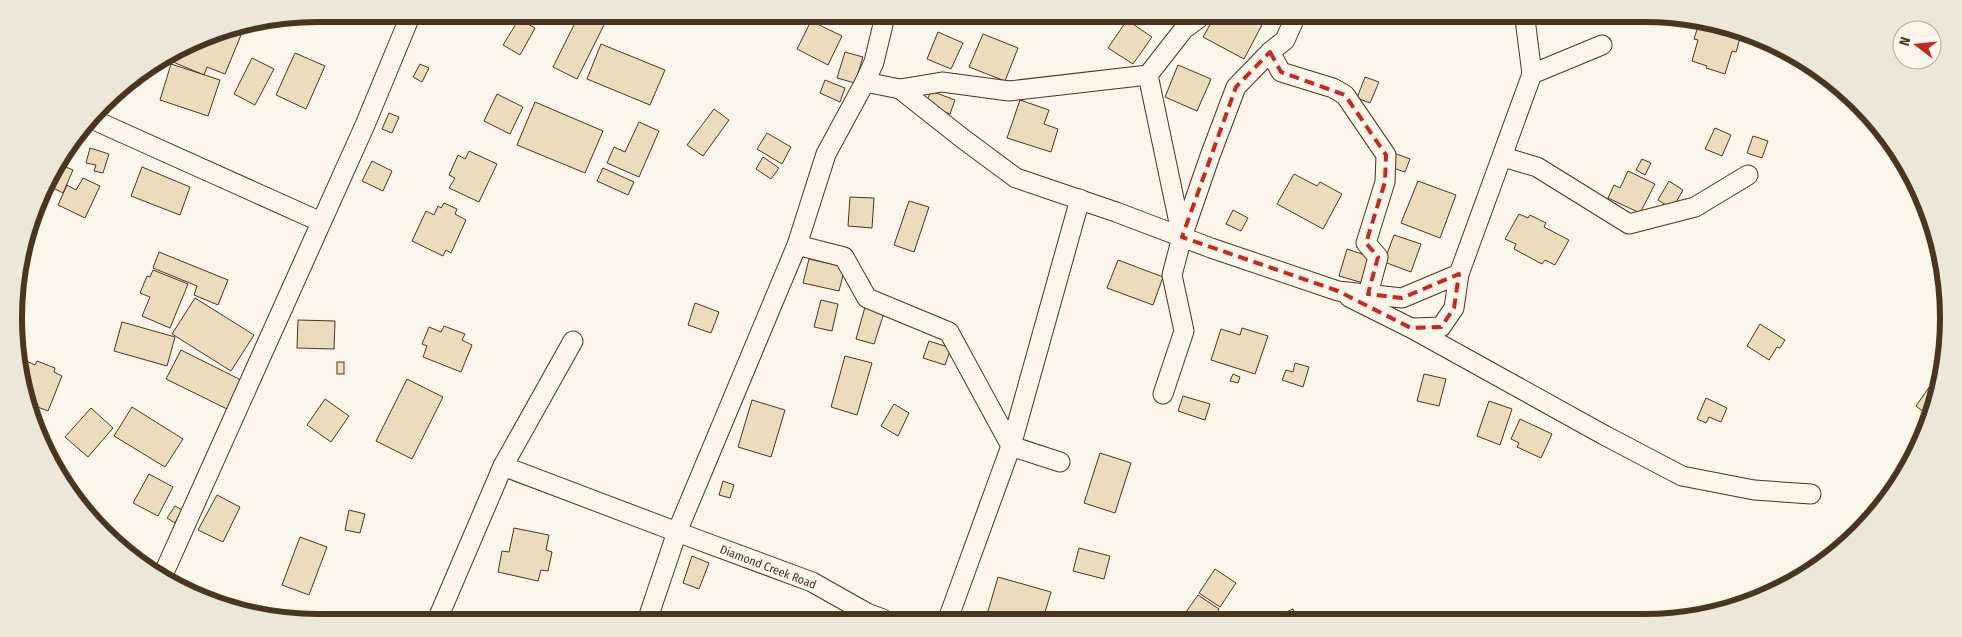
<svg xmlns="http://www.w3.org/2000/svg" width="1962" height="637" font-family="'Fira Sans Condensed',sans-serif">
<style>
.building{fill:#ecdcbc;stroke:#4a3520}
.lines{fill:none;stroke-linecap:round;stroke-linejoin:round}
.minor-casing{stroke:#4a3520;stroke-width:21}
.minor{stroke:#fbf6e9;stroke-width:19}
.marked{fill:none;stroke:#c62828;stroke-width:4;stroke-dasharray:10 6;stroke-linejoin:round}
.labels{text-anchor:middle;stroke-width:4;stroke-linejoin:round;paint-order:stroke}
.street-label{font-size:12px;fill:#4a3520;stroke:#fbf6e9}
.rim{fill:none;stroke:#4a3520;stroke-width:6}
</style>
<rect width="100%" height="100%" fill="#fbf6e9"/>
<g class="building">
<path d="M 579,15 L 589,15 L 605,23 L 577,79 L 553,67 Z"/>
<path d="M 1222,18 L 1258,18 L 1264,21 L 1244,59 L 1203,37 L 1212,21 L 1218,25 Z"/>
<path d="M 1388,18 L 1409,18 L 1408,23 Z"/>
<path d="M 519,19 L 535,28 L 520,55 L 503,45 Z"/>
<path d="M 1127,20 L 1152,37 L 1133,64 L 1108,48 Z"/>
<path d="M 1700,20 L 1741,35 L 1736,52 L 1732,51 L 1725,74 L 1706,68 L 1707,66 L 1692,61 L 1698,40 L 1694,39 Z"/>
<path d="M 811,21 L 842,36 L 828,65 L 797,49 Z"/>
<path d="M 231,31 L 241,35 L 225,74 L 207,67 L 204,75 L 166,59 L 202,37 Z"/>
<path d="M 938,32 L 963,43 L 951,69 L 927,59 Z"/>
<path d="M 983,34 L 1018,48 L 1005,81 L 969,67 Z"/>
<path d="M 601,44 L 665,70 L 650,105 L 587,79 Z"/>
<path d="M 845,52 L 863,57 L 855,83 L 837,78 Z"/>
<path d="M 295,53 L 325,66 L 306,109 L 276,95 Z"/>
<path d="M 252,58 L 274,69 L 255,105 L 234,94 Z"/>
<path d="M 171,64 L 220,80 L 208,116 L 160,100 Z"/>
<path d="M 420,64 L 429,68 L 422,82 L 413,77 Z"/>
<path d="M 1178,65 L 1211,79 L 1197,111 L 1165,97 Z"/>
<path d="M 1365,77 L 1379,82 L 1370,103 L 1357,98 Z"/>
<path d="M 825,80 L 845,88 L 840,102 L 820,93 Z"/>
<path d="M 931,91 L 955,100 L 950,114 L 925,105 Z"/>
<path d="M 497,94 L 523,107 L 510,134 L 484,121 Z"/>
<path d="M 1020,100 L 1049,110 L 1044,124 L 1058,129 L 1051,152 L 1007,138 Z"/>
<path d="M 535,102 L 603,131 L 585,173 L 517,145 Z"/>
<path d="M 714,109 L 729,120 L 703,156 L 687,145 Z"/>
<path d="M 389,113 L 399,117 L 392,133 L 382,129 Z"/>
<path d="M 639,122 L 659,131 L 639,177 L 607,163 L 614,147 L 625,152 Z"/>
<path d="M 1715,128 L 1731,135 L 1722,156 L 1705,149 Z"/>
<path d="M 767,133 L 791,147 L 782,164 L 757,149 Z"/>
<path d="M 1753,136 L 1768,141 L 1762,158 L 1747,153 Z"/>
<path d="M 90,148 L 109,154 L 103,173 L 94,171 L 96,165 L 86,163 Z"/>
<path d="M 469,151 L 497,164 L 479,202 L 449,188 L 455,178 L 449,175 L 458,155 L 465,159 Z"/>
<path d="M 1394,153 L 1410,159 L 1405,172 L 1390,167 Z"/>
<path d="M 763,157 L 779,168 L 771,179 L 756,169 Z"/>
<path d="M 1642,159 L 1651,163 L 1645,175 L 1636,170 Z"/>
<path d="M 372,161 L 392,171 L 383,191 L 362,181 Z"/>
<path d="M 61,165 L 73,170 L 63,193 L 51,187 Z"/>
<path d="M 142,167 L 190,187 L 180,215 L 131,196 Z"/>
<path d="M 603,168 L 634,182 L 628,195 L 597,181 Z"/>
<path d="M 1628,171 L 1655,184 L 1640,213 L 1608,198 L 1614,185 L 1620,188 Z"/>
<path d="M 1294,174 L 1317,186 L 1320,182 L 1342,194 L 1323,229 L 1277,204 Z"/>
<path d="M 83,178 L 100,186 L 85,218 L 58,205 L 67,185 L 76,190 Z"/>
<path d="M 1418,181 L 1456,195 L 1440,238 L 1401,223 Z"/>
<path d="M 1669,181 L 1683,190 L 1672,209 L 1658,200 Z"/>
<path d="M 850,197 L 874,198 L 872,228 L 848,226 Z"/>
<path d="M 909,201 L 929,207 L 914,252 L 894,245 Z"/>
<path d="M 444,203 L 457,209 L 455,214 L 466,220 L 451,253 L 446,250 L 443,256 L 412,241 L 426,211 L 434,215 L 438,206 L 441,208 Z"/>
<path d="M 1233,210 L 1248,218 L 1241,231 L 1226,224 Z"/>
<path d="M 1519,214 L 1528,218 L 1530,215 L 1546,223 L 1544,227 L 1569,240 L 1555,265 L 1545,260 L 1542,264 L 1514,249 L 1516,244 L 1505,239 Z"/>
<path d="M 1394,235 L 1421,244 L 1411,272 L 1384,262 Z"/>
<path d="M 1347,249 L 1371,257 L 1363,283 L 1339,276 Z"/>
<path d="M 159,252 L 228,280 L 218,305 L 194,295 L 197,286 L 153,268 Z"/>
<path d="M 809,259 L 845,267 L 839,291 L 803,283 Z"/>
<path d="M 1118,260 L 1163,277 L 1153,305 L 1107,288 Z"/>
<path d="M 153,270 L 188,284 L 170,328 L 142,316 L 150,297 L 140,293 L 147,276 L 150,277 Z"/>
<path d="M 195,298 L 254,335 L 231,371 L 172,334 Z"/>
<path d="M 821,300 L 838,304 L 832,331 L 814,327 Z"/>
<path d="M 695,303 L 719,312 L 711,333 L 688,325 Z"/>
<path d="M 865,307 L 884,313 L 874,344 L 856,339 Z"/>
<path d="M 298,320 L 335,321 L 334,349 L 297,348 Z"/>
<path d="M 122,322 L 175,337 L 167,366 L 114,351 Z"/>
<path d="M 1760,324 L 1785,340 L 1780,348 L 1777,347 L 1769,360 L 1747,346 Z"/>
<path d="M 444,326 L 465,334 L 462,340 L 472,345 L 461,372 L 423,357 L 427,346 L 422,344 L 429,327 L 441,332 Z"/>
<path d="M 1242,328 L 1268,336 L 1255,374 L 1211,360 L 1221,329 L 1240,335 Z"/>
<path d="M 929,341 L 951,348 L 945,365 L 923,358 Z"/>
<path d="M 181,350 L 241,380 L 227,409 L 166,379 Z"/>
<path d="M 845,356 L 872,363 L 857,415 L 831,407 Z"/>
<path d="M 22,359 L 35,365 L 37,361 L 55,368 L 54,372 L 62,376 L 48,411 L 35,406 L 32,414 L 24,397 Z"/>
<rect x="337" y="362" width="7" height="12"/>
<path d="M 1295,363 L 1309,367 L 1303,387 L 1282,380 L 1286,370 L 1293,372 Z"/>
<path d="M 1233,374 L 1240,377 L 1238,383 L 1230,381 Z"/>
<path d="M 1424,374 L 1446,379 L 1439,406 L 1417,401 Z"/>
<path d="M 407,379 L 443,397 L 412,459 L 376,441 Z"/>
<path d="M 1930,386 L 1937,391 L 1928,415 L 1916,406 Z"/>
<path d="M 1183,396 L 1210,404 L 1205,420 L 1178,411 Z"/>
<path d="M 1706,398 L 1727,408 L 1721,422 L 1709,417 L 1706,423 L 1697,419 Z"/>
<path d="M 325,399 L 349,416 L 331,442 L 307,425 Z"/>
<path d="M 752,400 L 785,410 L 771,457 L 738,447 Z"/>
<path d="M 1489,401 L 1512,409 L 1500,445 L 1477,436 Z"/>
<path d="M 894,404 L 909,413 L 898,436 L 881,426 Z"/>
<path d="M 132,407 L 183,439 L 165,467 L 114,436 Z"/>
<path d="M 91,408 L 113,428 L 88,457 L 65,437 Z"/>
<path d="M 1520,419 L 1552,434 L 1541,458 L 1517,447 L 1519,443 L 1511,439 Z"/>
<path d="M 1100,453 L 1131,463 L 1115,513 L 1084,503 Z"/>
<path d="M 149,474 L 173,487 L 158,516 L 133,503 Z"/>
<path d="M 723,481 L 734,485 L 730,498 L 719,495 Z"/>
<path d="M 217,495 L 240,507 L 223,542 L 198,530 Z"/>
<path d="M 175,506 L 182,510 L 175,523 L 167,518 Z"/>
<path d="M 349,510 L 365,514 L 360,533 L 345,530 Z"/>
<path d="M 514,528 L 549,535 L 546,550 L 552,552 L 548,571 L 541,570 L 538,581 L 498,572 L 502,551 L 509,552 Z"/>
<path d="M 300,537 L 327,547 L 309,595 L 282,585 Z"/>
<path d="M 1079,548 L 1110,556 L 1104,579 L 1073,571 Z"/>
<path d="M 692,556 L 709,563 L 699,589 L 683,583 Z"/>
<path d="M 1215,569 L 1236,583 L 1220,607 L 1199,593 Z"/>
<path d="M 998,577 L 1051,592 L 1043,619 L 986,618 Z"/>
<path d="M 1198,595 L 1219,609 L 1212,620 L 1181,619 Z"/>
<path d="M 1293,609 L 1297,620 L 1287,620 L 1284,613 Z"/>
</g>
<g class="lines">
<defs>
<g id="minor">
<path d="M 1525,19 L 1532,74"/>
<path d="M 1270,52 L 1281,72 L 1333,88 L 1345,95 L 1386,155 L 1385,182 L 1366,243 L 1378,257 L 1368,294"/>
<path d="M 865,82 L 900,89 L 942,82 L 1009,91 L 1148,75"/>
<path d="M 900,89 L 962,138 L 1016,178 L 1116,212 L 1211,248 L 1338,291 L 1402,298 L 1459,274 L 1532,74 L 1602,45"/>
<path d="M 94,120 L 321,222"/>
<path d="M 1503,157 L 1537,167 L 1629,224 L 1695,207 L 1748,175"/>
<path d="M 1182,237 L 1148,75 L 1184,29 L 1199,18"/>
<path d="M 797,245 L 844,257 L 867,298 L 949,332 L 1011,446 L 948,619"/>
<path d="M 1349,297 L 1411,328 L 1604,435 L 1682,476 L 1754,490 L 1811,494"/>
<path d="M 1413,328 L 1441,327 L 1454,308 L 1459,274"/>
<path d="M 1163,394 L 1184,331 L 1172,275 L 1182,237 L 1210,156 L 1236,87 L 1270,52 L 1285,40 L 1295,18"/>
<path d="M 1060,462 L 1011,446 L 1080,199"/>
<path d="M 503,466 L 677,532 L 812,582 L 867,613 L 883,619"/>
<path d="M 162,577 L 365,125 L 411,14"/>
<path d="M 438,618 L 503,466 L 573,341"/>
<path d="M 648,618 L 677,532 L 797,245 L 826,154 L 865,82 L 874,62 L 885,16"/>
</g>
</defs>
<use href="#minor" class="minor-casing"/>
<use href="#minor" class="minor"/>
</g>
<path class="marked" d="M 1270,52 L 1281,72 L 1345,95 L 1386,155 L 1385,182 L 1366,243 L 1378,257 L 1368,294 L 1402,298 L 1459,274 L 1454,308 L 1441,327 L 1411,328 L 1338,291 L 1182,237 L 1236,87 Z"/>
<g class="labels">
<g class="street-label">
<text transform="translate(768 567) rotate(21)" y="4">Diamond Creek Road</text>
</g>
</g>
<path d="M0 0H1962V637H0ZM318 22H1644A296 296 0 0 1 1940 318V318A296 296 0 0 1 1644 614H318A296 296 0 0 1 22 318V318A296 296 0 0 1 318 22Z" fill="#ede7d9" fill-rule="evenodd"/>
<path class="rim" d="M318 22H1644A296 296 0 0 1 1940 318V318A296 296 0 0 1 1644 614H318A296 296 0 0 1 22 318V318A296 296 0 0 1 318 22Z"/>
<g transform="translate(1917 45) rotate(286)"><circle r="24" fill="#fbf6e9" stroke="#b4a999"/>
<path d="M0-4L9 19L0 12L-9 19Z" fill="#c62828"/>
<text y="-8" font-size="14" font-weight="bold" text-anchor="middle" fill="#4a3520">N</text>
</g>
</svg>
